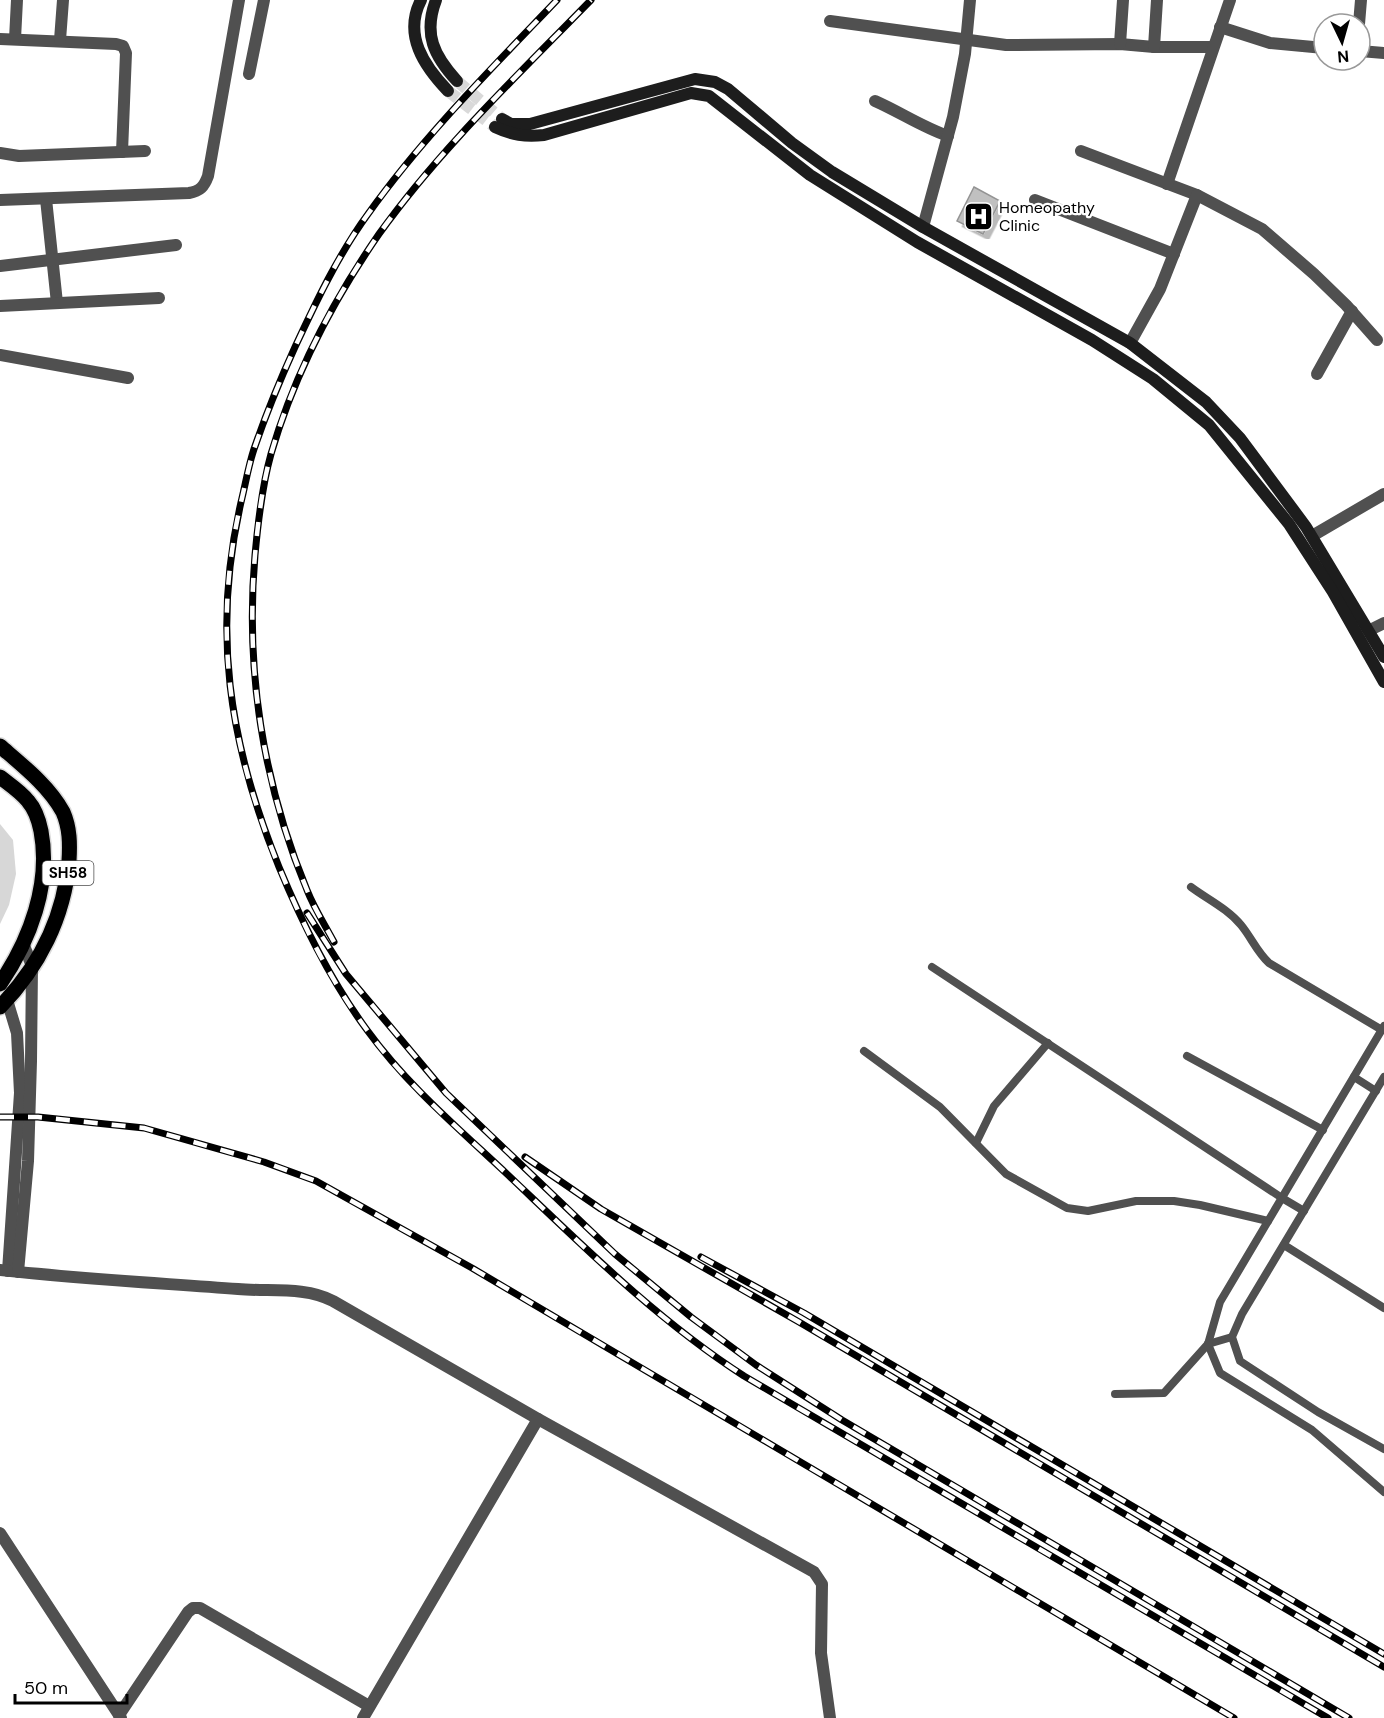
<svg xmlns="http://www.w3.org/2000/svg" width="1384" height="1718" font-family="'DM Sans',sans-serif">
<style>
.green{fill:#d7d7d7}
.building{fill:#c0c0c0;stroke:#949494;stroke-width:1.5;filter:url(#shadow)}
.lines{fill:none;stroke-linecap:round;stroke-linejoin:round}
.secondary-tunnel{stroke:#d9d9d9;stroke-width:12;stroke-dasharray:12 6;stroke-linecap:butt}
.primary-casing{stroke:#dbdbdb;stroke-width:18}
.lane{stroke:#505050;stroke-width:8}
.street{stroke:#505050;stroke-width:12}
.secondary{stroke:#1d1d1d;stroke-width:12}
.primary{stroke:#000;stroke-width:15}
.rail-casing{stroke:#000;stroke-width:7}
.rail{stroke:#fff;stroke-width:4.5;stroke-dasharray:14;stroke-linecap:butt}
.labels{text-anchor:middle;stroke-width:4.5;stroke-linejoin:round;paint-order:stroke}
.shield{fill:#fff;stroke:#4c4c4c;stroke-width:1.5}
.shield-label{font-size:15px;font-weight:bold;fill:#000}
.poi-label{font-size:16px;fill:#000;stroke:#fff;text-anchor:start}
</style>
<defs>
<filter id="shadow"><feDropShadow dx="5.5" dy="5.5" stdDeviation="0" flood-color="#0004"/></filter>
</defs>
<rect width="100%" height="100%" fill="#fff"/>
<path class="green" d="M 0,824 L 13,840 L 16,874 L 9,905 L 0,924 Z"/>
<path class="building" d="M 974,187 L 1000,201 L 983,234 L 957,221 Z"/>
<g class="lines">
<g class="secondary-tunnel">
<path d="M 457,81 L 502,119"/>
<path d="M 448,91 L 495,127"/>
</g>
<defs>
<g id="primary">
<path d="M 0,746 C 22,765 49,786 63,812 C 70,828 70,844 69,861 C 64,917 39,967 0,1007"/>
<path d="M 0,777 C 9,784 21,792 28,801 C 35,809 39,821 41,831 C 51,884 30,940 0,984"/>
</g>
</defs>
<use href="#primary" class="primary-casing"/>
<g class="lane">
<path d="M 1191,887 C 1207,899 1228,909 1241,925 C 1251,937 1257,952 1269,963 L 1382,1030"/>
<path d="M 932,967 L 1282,1198 L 1304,1211"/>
<path d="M 864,1051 L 940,1107 L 1006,1174 L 1067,1208 L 1088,1211 L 1136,1201 L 1174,1201 L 1200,1205 L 1268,1221"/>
<path d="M 1187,1056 L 1323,1130"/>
<path d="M 1354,1077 L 1376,1091"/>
<path d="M 1384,1077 L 1242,1314 L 1232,1337 L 1240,1361 L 1318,1412 L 1384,1449"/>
<path d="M 976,1143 L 994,1106 L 1048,1043"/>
<path d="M 1284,1245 L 1384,1308"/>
<path d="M 1208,1344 L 1220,1373 L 1312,1430 L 1384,1492"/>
<path d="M 1208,1344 L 1232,1337"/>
<path d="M 1115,1394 L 1164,1393 L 1208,1344 L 1220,1302 L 1384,1026"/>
</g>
<g class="street">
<path d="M 830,21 L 1006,45 L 1120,44 L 1154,47 L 1213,47"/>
<path d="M 1359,24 L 1361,0"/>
<path d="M 1220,27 L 1270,43 L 1324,48"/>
<path d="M 0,39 L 116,44 L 123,46 L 126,53 L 122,152"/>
<path d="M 15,39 L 17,0"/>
<path d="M 60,40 L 63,0"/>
<path d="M 1120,44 L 1123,0"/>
<path d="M 1154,47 L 1157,0"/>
<path d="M 1360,51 L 1384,53"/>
<path d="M 249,74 L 264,0"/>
<path d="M 875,101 C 900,112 922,127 948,136"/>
<path d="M 1081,151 L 1197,195 L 1262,229 L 1314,274 L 1346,305 L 1377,340"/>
<path d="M 0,153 L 19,156 L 145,151"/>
<path d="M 1167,184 L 1230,0"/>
<path d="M 46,199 L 57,303"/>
<path d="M 0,200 L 189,193 C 200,191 204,187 208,176 L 239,0"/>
<path d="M 1035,200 L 1174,254"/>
<path d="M 923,227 L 953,117 L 965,54 L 970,0"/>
<path d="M 0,266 L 176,245"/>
<path d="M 0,306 L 159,298"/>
<path d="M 1130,343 L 1160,289 L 1197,195"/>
<path d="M 0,355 L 128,378"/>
<path d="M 1317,374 L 1352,311"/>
<path d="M 1312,536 L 1384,494"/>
<path d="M 1370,630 L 1384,623"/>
<path d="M 7,1000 L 17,1033 L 20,1093 L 8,1271"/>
<path d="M 0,1270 C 79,1279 159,1283 238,1289 C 269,1292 305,1286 333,1301 L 538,1419 L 814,1572 L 822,1584 L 821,1653 L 830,1718"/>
<path d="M 18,1272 L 28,1161 L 31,1061 L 32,966 L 23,943"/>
<path d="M 0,1533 L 121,1718"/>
<path d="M 119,1715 L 188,1612 L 193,1608 L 200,1608 L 369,1706"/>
<path d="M 363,1718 L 538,1419"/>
</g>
<g class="secondary">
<path d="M 421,0 C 403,35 424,66 448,91"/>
<path d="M 436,0 C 423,34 434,56 457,81"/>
<path d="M 502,119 L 511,124 L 530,124 L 695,79 L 715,82 L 728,89 L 792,143 L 832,172 L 923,227 L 1130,343 L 1206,402 L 1240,438 L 1306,527 L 1384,657"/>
<path d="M 495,127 C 512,135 525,137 544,135 L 691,93 L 709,96 L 810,175 L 917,242 L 1092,340 L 1153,379 L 1209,425 L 1289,524 L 1333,592 L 1384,682"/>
</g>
<use href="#primary" class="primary"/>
<defs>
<g id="rail">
<path d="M 557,0 C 491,69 423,137 368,214 C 338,255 316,302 295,347 C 280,380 266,414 254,449 C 249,464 246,481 242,498 C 211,629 229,744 279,867 C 303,925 330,980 367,1030 C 407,1085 458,1128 507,1174 C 582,1245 657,1320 744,1376 L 1328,1718"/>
<path d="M 307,913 L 346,974 L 446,1093 L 615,1254 L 691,1317 L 756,1365 L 842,1420 L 1349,1718"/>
<path d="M 334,942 C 325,925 314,908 307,890 C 263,784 245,669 255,555 C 258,522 262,486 271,454 C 294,375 332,302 379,234 C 440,149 518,75 591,0"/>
<path d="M 0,1117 L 38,1117 L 144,1128 L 264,1162 L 316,1181 L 472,1268 L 1234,1718"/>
<path d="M 525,1157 L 601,1209 L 799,1322 L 1384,1667"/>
<path d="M 701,1257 L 804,1313 L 1384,1654"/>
</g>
</defs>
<use href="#rail" class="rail-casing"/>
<use href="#rail" class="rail"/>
</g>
<defs>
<symbol id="hospital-square" viewBox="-11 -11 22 22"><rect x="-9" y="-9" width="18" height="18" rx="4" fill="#000" stroke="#fff"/><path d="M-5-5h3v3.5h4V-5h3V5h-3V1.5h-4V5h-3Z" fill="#fff"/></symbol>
</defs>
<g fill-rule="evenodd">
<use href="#hospital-square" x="962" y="200" width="33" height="33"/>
</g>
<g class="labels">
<rect class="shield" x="42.5" y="861" width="51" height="24" rx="4.5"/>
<g class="shield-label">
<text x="68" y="878">SH58</text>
</g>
<g class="poi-label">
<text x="999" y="213">Homeopathy<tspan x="999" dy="18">Clinic</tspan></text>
</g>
</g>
<g transform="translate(1342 42) rotate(175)"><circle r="28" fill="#ffffff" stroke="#999999" stroke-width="1.5"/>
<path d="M0-4.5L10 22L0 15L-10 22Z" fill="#000000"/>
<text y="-9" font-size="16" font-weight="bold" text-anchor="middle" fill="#000000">N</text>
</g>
<path d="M15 1694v9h112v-9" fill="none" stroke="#000000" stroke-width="3"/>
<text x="24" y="1694" font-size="18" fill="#000000" stroke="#ffffff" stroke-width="4.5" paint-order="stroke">50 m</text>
</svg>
